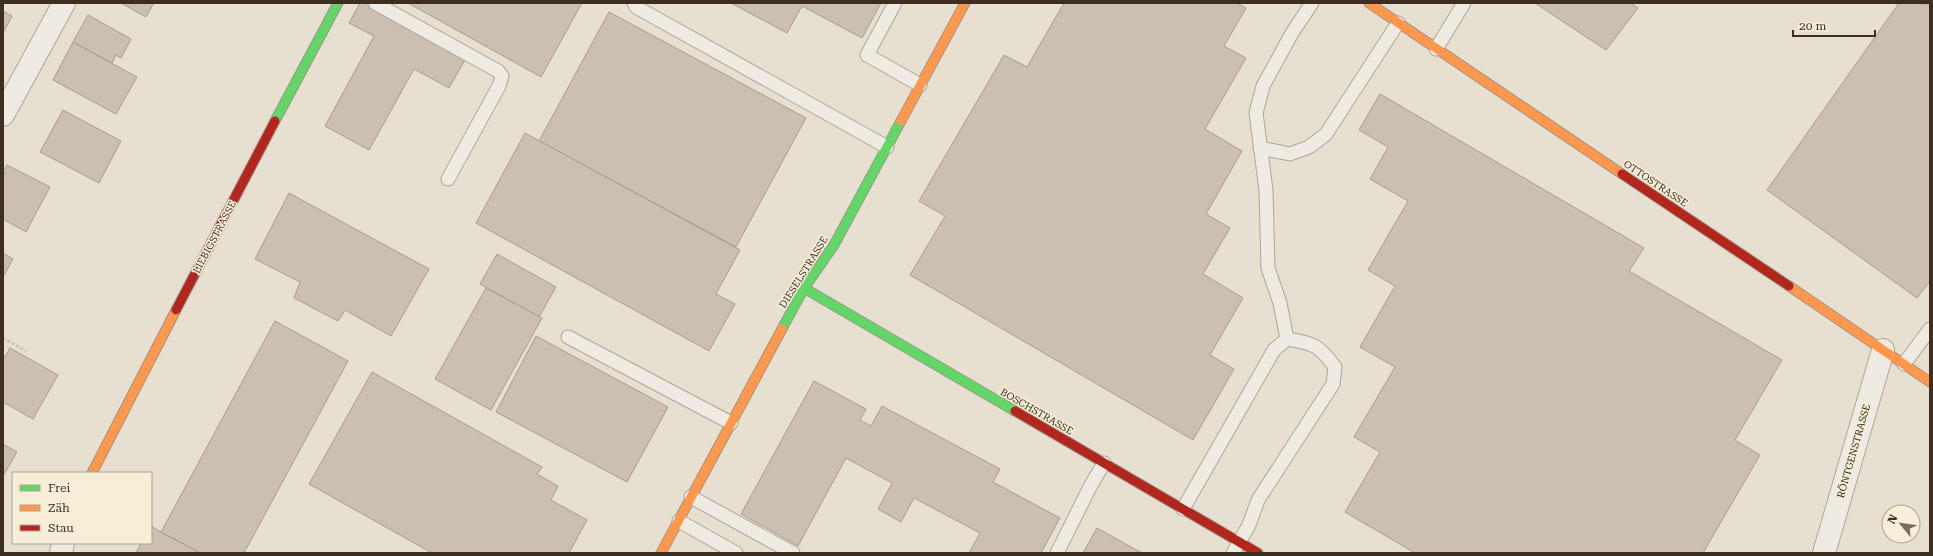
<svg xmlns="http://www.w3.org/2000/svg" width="1933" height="556" font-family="'Roboto Serif',serif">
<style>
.building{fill:#cbbfb2;stroke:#a89c90}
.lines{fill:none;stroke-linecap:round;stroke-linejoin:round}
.lane-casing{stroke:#ada599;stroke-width:15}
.street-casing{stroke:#ada599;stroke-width:24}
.fast-casing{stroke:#9c958a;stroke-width:11}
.slow-casing{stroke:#9c958a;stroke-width:11}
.jam-casing{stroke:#9c958a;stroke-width:11}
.path{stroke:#c8c2b9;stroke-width:2.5;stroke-dasharray:3 2;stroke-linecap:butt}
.lane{stroke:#efebe3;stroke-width:13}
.street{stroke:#efebe3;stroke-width:22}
.fast{stroke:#63d668;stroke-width:9}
.slow{stroke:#ff974d;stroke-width:9}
.jam{stroke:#b3261e;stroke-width:9}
.labels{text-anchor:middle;stroke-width:3;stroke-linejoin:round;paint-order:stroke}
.street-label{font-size:10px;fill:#3d2e20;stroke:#f7eed8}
</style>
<rect width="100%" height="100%" fill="#e7e0d1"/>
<g class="building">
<path d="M 121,3 L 154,3 L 146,17 Z"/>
<path d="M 360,3 L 366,3 L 466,58 L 449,88 L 414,69 L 369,150 L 325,126 L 374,36 L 349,23 Z"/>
<path d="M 408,3 L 582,3 L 541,77 Z"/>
<path d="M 731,3 L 881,3 L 862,38 L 802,6 L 787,33 Z"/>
<path d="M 1064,3 L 1237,3 L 1246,8 L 1224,46 L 1246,58 L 1205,129 L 1242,151 L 1206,214 L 1230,228 L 1203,274 L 1243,298 L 1210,355 L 1234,369 L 1193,440 L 910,275 L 945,216 L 919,201 L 1004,55 L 1027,67 Z"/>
<path d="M 1535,3 L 1630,3 L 1638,8 L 1606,50 Z"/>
<path d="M 1899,3 L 1930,4 L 1930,281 L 1917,298 L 1767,190 Z"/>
<path d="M 3,11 L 12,16 L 3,33 Z"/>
<path d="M 609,12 L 806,118 L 736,247 L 539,141 Z"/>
<path d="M 88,15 L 131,39 L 121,58 L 116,55 L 112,63 L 73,42 Z"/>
<path d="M 73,42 L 137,77 L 116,114 L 53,80 Z"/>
<path d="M 1380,94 L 1644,248 L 1629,271 L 1782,360 L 1735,440 L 1760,455 L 1703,553 L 1415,553 L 1345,512 L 1380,452 L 1354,437 L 1395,367 L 1360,347 L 1395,286 L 1368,270 L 1408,201 L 1370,179 L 1388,147 L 1359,130 Z"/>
<path d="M 63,110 L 121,141 L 99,183 L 40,152 Z"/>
<path d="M 525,133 L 740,250 L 716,294 L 735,304 L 709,351 L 476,223 Z"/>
<path d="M 7,165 L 50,187 L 26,232 L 3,219 L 3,171 Z"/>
<path d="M 289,193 L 429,269 L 391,336 L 345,310 L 338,321 L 294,298 L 300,282 L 255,259 Z"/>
<path d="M 3,253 L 13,259 L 3,277 Z"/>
<path d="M 497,254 L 556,287 L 539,317 L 480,284 Z"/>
<path d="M 486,288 L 542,318 L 491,410 L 435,379 Z"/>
<path d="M 275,321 L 348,361 L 244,553 L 200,553 L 161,532 Z"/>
<path d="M 536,336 L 668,407 L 627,482 L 496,412 Z"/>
<path d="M 10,348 L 58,375 L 33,419 L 3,402 L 3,360 Z"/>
<path d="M 372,372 L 542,467 L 537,474 L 558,486 L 551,500 L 587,520 L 569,553 L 432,553 L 309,484 Z"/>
<path d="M 814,381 L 866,409 L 860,420 L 871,426 L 882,406 L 1000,469 L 993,482 L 1060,518 L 1041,553 L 969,553 L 980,533 L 914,498 L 901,522 L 878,509 L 892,483 L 846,458 L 798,546 L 741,514 Z"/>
<path d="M 3,444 L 17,452 L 3,476 Z"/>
<path d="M 151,526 L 161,532 L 200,553 L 136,553 L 141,543 L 151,543 Z"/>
<path d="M 1097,528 L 1142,553 L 1083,553 Z"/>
</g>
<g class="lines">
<defs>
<g id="lane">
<path d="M 375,3 L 498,71 L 502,76 L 499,86 L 448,179"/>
<path d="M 634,3 L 636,7 L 887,147"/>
<path d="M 895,3 L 867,55 L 920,85"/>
<path d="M 1436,49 L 1464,3"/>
<path d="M 1260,148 L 1290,154 L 1309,147 L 1326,134 L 1398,23"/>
<path d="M 568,337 L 731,423"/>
<path d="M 1287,339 L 1280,303 L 1268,268 L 1266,190 L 1256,113 L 1263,86 L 1292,33 L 1312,3"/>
<path d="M 1904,364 L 1930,329"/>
<path d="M 691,497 L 793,553"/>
<path d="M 1183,509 L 1274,350 L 1287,339 C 1313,343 1319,345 1335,367 L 1333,384 L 1258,500 L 1249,525 L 1233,553"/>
<path d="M 679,521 L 736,553"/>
<path d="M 1057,553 L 1091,485 L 1104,463"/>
</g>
<g id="street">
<path d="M 3,115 L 64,3"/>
<path d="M 61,553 L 63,543"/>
<path d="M 1824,553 L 1883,350"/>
</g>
<g id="fast">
<path d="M 275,121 L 338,3"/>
<path d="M 804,288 L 1015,411"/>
<path d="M 782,329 L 804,288 L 834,245 L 901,121"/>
</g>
<g id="slow">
<path d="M 1369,3 L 1622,174"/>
<path d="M 901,121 L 965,3"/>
<path d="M 1789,286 L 1930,382"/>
<path d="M 92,473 L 176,310"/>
<path d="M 661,553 L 782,329"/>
</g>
<g id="jam">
<path d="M 1622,174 L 1789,286"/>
<path d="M 176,310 L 275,121"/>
<path d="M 1015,411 L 1258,553"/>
</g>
</defs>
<use href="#lane" class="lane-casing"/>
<use href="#street" class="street-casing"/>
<use href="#fast" class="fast-casing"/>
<use href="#slow" class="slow-casing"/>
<use href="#jam" class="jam-casing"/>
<path class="path" d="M 3,338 L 26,351"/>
<use href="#lane" class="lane"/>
<use href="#street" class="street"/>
<use href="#fast" class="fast"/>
<use href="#slow" class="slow"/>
<use href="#jam" class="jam"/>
</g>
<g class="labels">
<g class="street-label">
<text transform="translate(1656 183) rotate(34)" y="4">OTTOSTRASSE</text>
<text transform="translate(214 237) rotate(-62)" y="4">LIEBIGSTRASSE</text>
<text transform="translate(803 272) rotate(-58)" y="4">DIESELSTRASSE</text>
<text transform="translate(1037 411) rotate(30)" y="4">BOSCHSTRASSE</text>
<text transform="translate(1853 451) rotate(-74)" y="4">RÖNTGENSTRASSE</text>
</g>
</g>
<rect width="1933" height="556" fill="none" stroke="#3d2e20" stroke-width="8"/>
<rect x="12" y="472" width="140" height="72" fill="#f7eed8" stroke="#ada18e"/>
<rect x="20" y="485" width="20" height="6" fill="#63d668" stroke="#ada18e"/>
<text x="48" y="492" font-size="12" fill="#3d2e20">Frei</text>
<rect x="20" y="505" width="20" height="6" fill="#ff974d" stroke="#ada18e"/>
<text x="48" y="512" font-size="12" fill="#3d2e20">Zäh</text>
<rect x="20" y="525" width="20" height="6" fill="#b3261e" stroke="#ada18e"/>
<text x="48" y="532" font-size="12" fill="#3d2e20">Stau</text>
<g transform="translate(1901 524) rotate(299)"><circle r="19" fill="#f7eed8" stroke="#ada18e"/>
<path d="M0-3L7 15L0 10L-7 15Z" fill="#786c5e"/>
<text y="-6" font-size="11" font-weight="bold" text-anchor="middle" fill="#3d2e20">N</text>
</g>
<path d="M1793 30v6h82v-6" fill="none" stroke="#3d2e20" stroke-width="2"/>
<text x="1799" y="30" font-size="12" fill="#3d2e20" stroke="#f7eed8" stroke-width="3" paint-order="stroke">20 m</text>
</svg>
